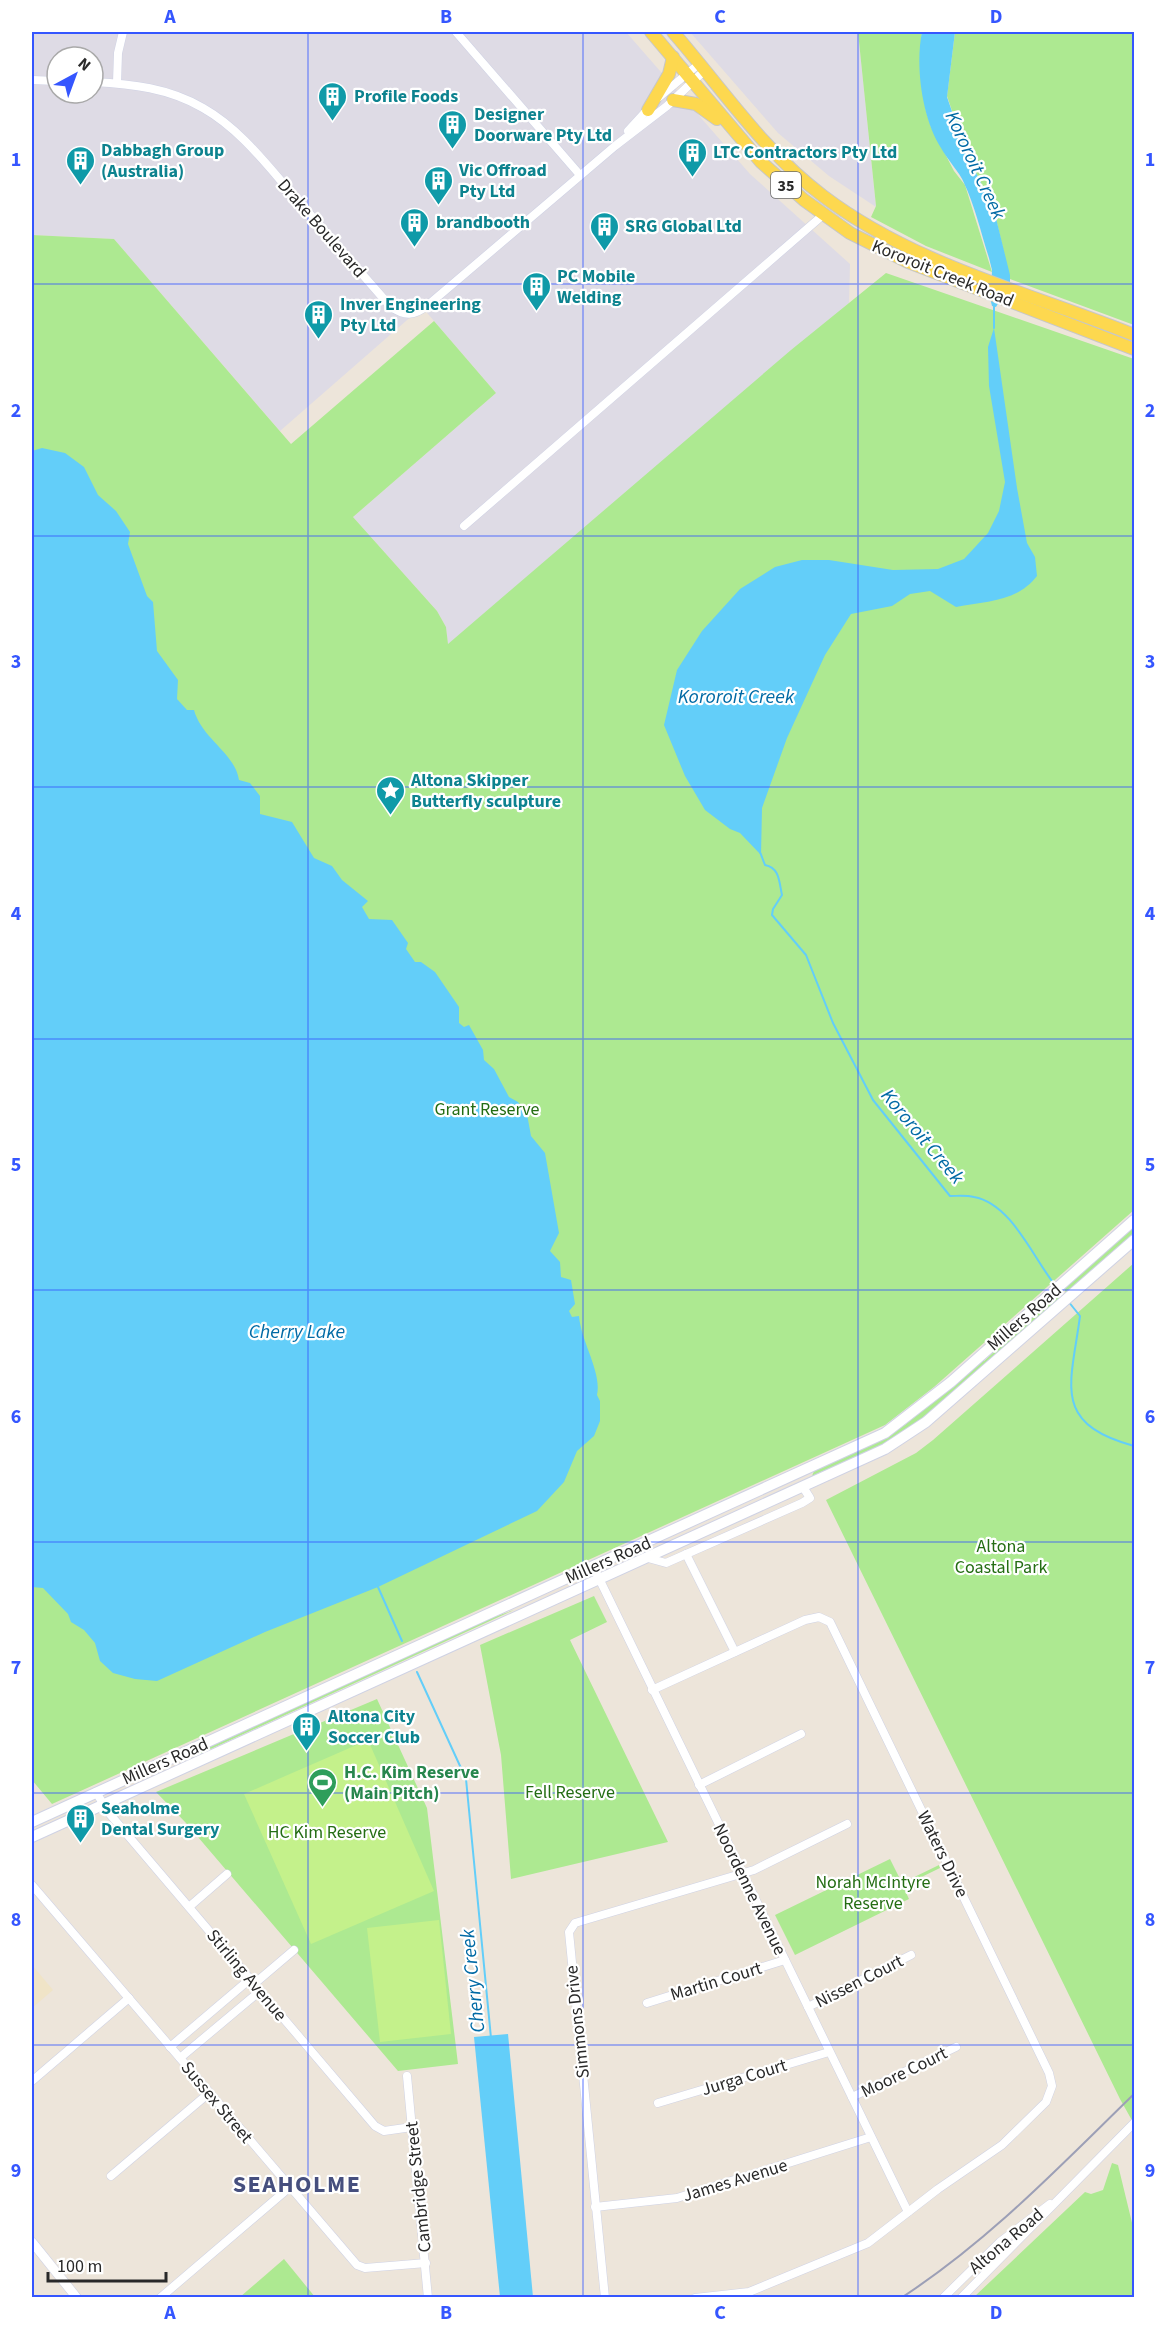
<svg xmlns="http://www.w3.org/2000/svg" width="1166" height="2329" font-family="'Source Sans 3',sans-serif">
<style>
.industrial{fill:#dedbe5;fill-rule:evenodd}
.education{fill:#f0e4c7}
.green{fill:#ade991}
.pitch{fill:#c4f18b}
.water{fill:#63cef9}
.lines{fill:none;stroke-linecap:round;stroke-linejoin:round}
.stream{stroke:#63cef9;stroke-width:2}
.minor-casing{stroke:#cfd2e4;stroke-width:9}
.tertiary-casing{stroke:#cfd2e4;stroke-width:10}
.secondary-casing{stroke:#cfd2e4;stroke-width:12}
.primary-casing{stroke:#c7c7c7;stroke-width:14}
.minor{stroke:#fff;stroke-width:8}
.tertiary{stroke:#fff;stroke-width:9}
.secondary{stroke:#fff;stroke-width:10}
.primary{stroke:#fdd84f;stroke-width:12}
.rail{stroke:#9c9fb6;stroke-width:2}
.grid{fill:none;stroke:#3556ff;stroke-width:1.5;stroke-opacity:0.55}
.labels{text-anchor:middle;stroke-width:4.5;stroke-linejoin:round;paint-order:stroke}
.shield{fill:#fff;stroke:#696969;stroke-width:1.5}
.shield-label{font-size:16px;font-weight:bold;fill:#292929}
.culture-label{font-size:18px;font-weight:bold;fill:#0d838f;stroke:#fff;text-anchor:start}
.street-label{font-size:18px;fill:#292929;stroke:#fff}
.park-label{font-size:18px;fill:#246d13;stroke:#fff}
.leisure-label{font-size:18px;font-weight:bold;fill:#27864d;stroke:#fff;text-anchor:start}
.water-label{font-size:20px;font-style:italic;fill:#016aa5;stroke:#fff}
.district-label{font-size:24px;font-weight:bold;letter-spacing:1.5px;fill:#464f7e;stroke:#fff}
.neatline{fill:none;stroke:#3556ff;stroke-width:2}
.grid-label{font-size:20px;text-anchor:middle;font-weight:bold;fill:#3556ff}
</style>
<rect width="100%" height="100%" fill="#ede5da"/>
<g class="industrial">
<path d="M 32,32 L 626,32 L 750,174 L 850,264 L 849,303 L 448,645 L 446,627 L 437,611 L 353,517 L 496,393 L 422,307 L 280,431 L 114,239 L 32,235 ZM 57,57 L 93,57 L 93,93 L 57,93 Z"/>
<path d="M 690,32 L 858,32 L 876,207 L 829,176 L 778,133 Z"/>
</g>
<path class="education" d="M 32,1965 L 53,1990 L 32,2008 Z"/>
<g class="green">
<path d="M 858,32 L 922,32 L 920,67 L 926,111 L 931,127 L 954,171 L 965,185 L 992,272 L 926,246 L 871,217 L 876,206 Z"/>
<path d="M 955,32 L 1134,32 L 1134,325 L 1010,279 L 994,210 L 966,152 L 947,96 Z"/>
<path d="M 32,235 L 114,239 L 291,444 L 434,321 L 496,393 L 353,517 L 437,611 L 446,627 L 448,644 L 791,350 L 886,273 L 1134,359 L 1134,1210 L 934,1387 L 885,1425 L 52,1804 L 32,1780 Z"/>
<path d="M 1134,1226 L 1134,1233 L 1066,1293 L 1064,1288 Z"/>
<path d="M 1134,1263 L 1134,2124 L 1120,2099 L 826,1500 L 916,1453 L 933,1440 Z"/>
<path d="M 1057,1295 L 1060,1298 L 924,1418 L 883,1445 L 812,1476 L 814,1471 L 886,1437 L 906,1424 L 982,1359 L 984,1361 Z"/>
<path d="M 594,1596 L 607,1622 L 570,1640 L 668,1842 L 511,1879 L 501,1755 L 480,1645 Z"/>
<path d="M 514,1610 L 202,1753 L 183,1758 L 488,1619 Z"/>
<path d="M 377,1699 L 427,1808 L 458,2064 L 398,2071 L 186,1823 L 156,1792 Z"/>
<path d="M 890,1859 L 902,1883 L 939,1865 L 940,1868 L 903,1886 L 909,1899 L 795,1955 L 775,1915 Z"/>
<path d="M 1112,2163 L 1118,2165 L 1134,2231 L 1134,2297 L 974,2297 L 1085,2192 L 1091,2194 L 1103,2190 Z"/>
<path d="M 284,2259 L 315,2297 L 240,2297 Z"/>
</g>
<g class="pitch">
<path d="M 368,1740 L 434,1891 L 311,1944 L 244,1794 Z"/>
<path d="M 439,1920 L 451,2034 L 380,2042 L 367,1928 Z"/>
</g>
<g class="water">
<path d="M 922,32 L 955,32 L 947,97 L 966,152 L 994,210 L 1010,275 L 1010,282 L 996,307 L 992,306 L 991,302 L 992,270 L 989,258 C 981,233 975,206 964,183 C 960,173 947,159 941,148 C 922,118 915,66 922,32 Z"/>
<path d="M 994,328 L 1017,488 L 1027,543 L 1035,557 L 1037,576 C 1017,602 986,601 956,607 L 930,591 L 910,594 L 892,606 L 851,614 L 825,655 L 787,738 L 762,808 L 761,855 L 740,833 L 730,829 L 705,810 L 685,776 L 664,725 L 677,670 L 702,631 L 740,589 L 775,567 L 802,560 L 829,560 L 893,570 L 938,569 L 964,559 L 988,533 L 999,511 L 1005,482 L 989,386 L 988,347 Z"/>
<path d="M 42,448 L 65,453 L 84,467 L 98,495 L 116,511 L 130,532 L 128,544 L 147,596 L 153,602 L 157,651 L 178,680 L 177,699 L 187,710 L 194,710 C 202,739 235,753 239,780 L 250,783 L 260,796 L 260,814 L 292,822 L 314,858 L 332,866 L 342,880 L 368,901 L 362,907 L 369,919 L 392,920 L 408,943 L 406,949 L 415,962 L 421,962 L 435,972 L 459,1007 L 459,1023 L 464,1027 L 469,1025 L 483,1050 L 484,1060 L 494,1069 L 509,1097 L 518,1102 L 527,1114 L 531,1136 L 545,1153 L 559,1233 L 550,1251 L 560,1262 L 561,1277 L 571,1280 L 575,1304 L 569,1311 L 572,1317 L 579,1316 C 581,1342 602,1372 597,1395 L 600,1401 L 600,1421 L 594,1436 L 577,1451 L 564,1482 L 537,1511 L 378,1587 L 265,1632 L 157,1681 L 135,1679 L 113,1673 L 100,1661 L 95,1643 L 84,1630 L 71,1622 L 68,1614 L 43,1588 L 32,1587 L 32,451 Z"/>
<path d="M 508,2034 L 533,2297 L 500,2297 L 474,2037 Z"/>
</g>
<g class="lines">
<g class="stream">
<path d="M 994,328 L 994,304"/>
<path d="M 760,852 L 765,865 C 780,868 779,882 782,895 L 773,909 L 772,915 L 806,955 L 833,1023 L 873,1100 L 950,1196 C 958,1196 966,1195 974,1197 C 1012,1204 1033,1258 1055,1285"/>
<path d="M 1068,1301 L 1080,1316 C 1071,1385 1051,1423 1134,1446"/>
<path d="M 378,1587 L 402,1641"/>
<path d="M 417,1672 L 466,1779 L 491,2038"/>
</g>
<defs>
<g id="minor">
<path d="M 456,32 L 580,175"/>
<path d="M 32,80 L 57,81"/>
<path d="M 93,82 C 132,84 169,88 203,108 C 240,129 266,164 294,196 C 326,233 358,269 390,306 C 405,317 414,316 428,305 L 615,146 L 667,106 L 705,70"/>
<path d="M 117,83 L 118,53 L 123,32"/>
<path d="M 658,98 L 700,63"/>
<path d="M 628,131 L 650,107"/>
<path d="M 464,526 L 823,215"/>
<path d="M 686,1554 L 735,1652"/>
<path d="M 648,1558 L 666,1563 L 802,1503 L 810,1498 L 803,1487"/>
<path d="M 593,1566 L 908,2212"/>
<path d="M 652,1690 L 805,1620 L 819,1617 L 830,1622 L 1049,2073 L 1052,2086 L 1046,2102 L 1002,2145 L 938,2189 L 868,2243 L 749,2292 L 695,2298"/>
<path d="M 699,1785 L 801,1734"/>
<path d="M 96,1792 L 108,1812 L 375,2126 L 384,2131 L 412,2127"/>
<path d="M 32,1885 L 357,2265 L 365,2268 L 426,2263"/>
<path d="M 189,1907 L 227,1874"/>
<path d="M 254,1984 L 294,1950"/>
<path d="M 647,2003 L 785,1960"/>
<path d="M 808,2007 L 911,1955"/>
<path d="M 170,2047 L 250,1979"/>
<path d="M 180,2058 L 260,1991"/>
<path d="M 407,2076 L 428,2298"/>
<path d="M 32,2081 L 129,1998"/>
<path d="M 852,2097 L 956,2047"/>
<path d="M 658,2103 L 829,2052"/>
<path d="M 111,2176 L 209,2093"/>
<path d="M 595,2207 L 677,2198 L 871,2137"/>
<path d="M 160,2298 L 290,2187"/>
<path d="M 605,2298 L 569,1932 L 575,1923 L 754,1870 L 847,1824"/>
<path d="M 943,2298 L 1000,2242 L 1050,2204"/>
<path d="M 961,2298 L 1134,2123"/>
</g>
<path id="tertiary" d="M 32,2242 L 77,2298"/>
<g id="secondary">
<path d="M 32,1822 L 885,1433 L 951,1382 L 1134,1220"/>
<path d="M 32,1837 L 885,1449 L 926,1422 L 1134,1240"/>
</g>
<g id="primary">
<path d="M 651,32 L 761,162 L 804,200 L 850,233 L 908,262 L 1134,349"/>
<path d="M 673,32 C 721,87 764,152 823,196 C 914,265 1030,293 1134,335"/>
<path d="M 673,100 L 696,104 L 717,119"/>
<path d="M 648,110 L 669,74 L 673,57"/>
</g>
</defs>
<use href="#minor" class="minor-casing"/>
<use href="#tertiary" class="tertiary-casing"/>
<use href="#secondary" class="secondary-casing"/>
<use href="#primary" class="primary-casing"/>
<use href="#minor" class="minor"/>
<use href="#tertiary" class="tertiary"/>
<use href="#secondary" class="secondary"/>
<use href="#primary" class="primary"/>
<path class="rail" d="M 901,2298 C 989,2241 1060,2166 1134,2094"/>
</g>
<path class="grid" d="M 308,32 L 308,2298M 583,32 L 583,2298M 858,32 L 858,2298M 32,284 L 1134,284M 32,536 L 1134,536M 32,787 L 1134,787M 32,1039 L 1134,1039M 32,1290 L 1134,1290M 32,1542 L 1134,1542M 32,1793 L 1134,1793M 32,2045 L 1134,2045"/>
<defs>
<symbol id="building-pin" viewBox="-11 -11 22 30"><path d="M0 17L-7.5 6A9.5 9.5 0 1 1 7.5 6Z" fill="#0f9aa8" stroke="#fff"/><path d="M-4-6H4V6H1V3H-1V6H-4ZM-2.5-4.3h1.7v1.8h-1.7ZM.8-4.3h1.7v1.8H.8ZM-2.5-1h1.7V.8h-1.7ZM.8-1h1.7V.8H.8Z" fill="#fff"/></symbol>
<symbol id="sight-pin" viewBox="-11 -11 22 30"><path d="M0 17L-7.5 6A9.5 9.5 0 1 1 7.5 6Z" fill="#0f9aa8" stroke="#fff"/><path d="M0-6L1.8-2.2L6-1.7L2.9 1.2L3.7 5.4L0 3.3L-3.7 5.4L-2.9 1.2L-6-1.7L-1.8-2.2Z" fill="#fff"/></symbol>
<symbol id="stadium-pin" viewBox="-11 -11 22 30"><path d="M0 17L-7.5 6A9.5 9.5 0 1 1 7.5 6Z" fill="#2e9e5b" stroke="#fff"/><path d="M0-5a6.5 5 0 1 0 0 10a6.5 5 0 1 0 0-10ZM-3.5-1.8h7v3.6h-7Z" fill="#fff"/></symbol>
</defs>
<g fill-rule="evenodd">
<use href="#building-pin" x="316" y="80" width="33" height="45"/>
<use href="#building-pin" x="436" y="108" width="33" height="45"/>
<use href="#building-pin" x="676" y="136" width="33" height="45"/>
<use href="#building-pin" x="64" y="144" width="33" height="45"/>
<use href="#building-pin" x="422" y="164" width="33" height="45"/>
<use href="#building-pin" x="398" y="206" width="33" height="45"/>
<use href="#building-pin" x="588" y="210" width="33" height="45"/>
<use href="#building-pin" x="520" y="270" width="33" height="45"/>
<use href="#building-pin" x="302" y="298" width="33" height="45"/>
<use href="#sight-pin" x="374" y="774" width="33" height="45"/>
<use href="#building-pin" x="290" y="1710" width="33" height="45"/>
<use href="#stadium-pin" x="306" y="1766" width="33" height="45"/>
<use href="#building-pin" x="64" y="1802" width="33" height="45"/>
</g>
<g class="labels">
<rect class="shield" x="771" y="172" width="30" height="26" rx="4.5"/>
<g class="shield-label">
<text x="786" y="191">35</text>
</g>
<g class="culture-label">
<text x="354" y="102">Profile Foods</text>
<text x="474" y="120">Designer<tspan x="474" dy="21">Doorware Pty Ltd</tspan></text>
<text x="101" y="156">Dabbagh Group<tspan x="101" dy="21">(Australia)</tspan></text>
<text x="713" y="158">LTC Contractors Pty Ltd</text>
<text x="459" y="176">Vic Offroad<tspan x="459" dy="21">Pty Ltd</tspan></text>
<text x="436" y="228">brandbooth</text>
<text x="625" y="232">SRG Global Ltd</text>
<text x="557" y="282">PC Mobile<tspan x="557" dy="21">Welding</tspan></text>
<text x="340" y="310">Inver Engineering<tspan x="340" dy="21">Pty Ltd</tspan></text>
<text x="411" y="786">Altona Skipper<tspan x="411" dy="21">Butterfly sculpture</tspan></text>
<text x="328" y="1722">Altona City<tspan x="328" dy="21">Soccer Club</tspan></text>
<text x="101" y="1814">Seaholme<tspan x="101" dy="21">Dental Surgery</tspan></text>
</g>
<g class="street-label">
<text transform="translate(322 228) rotate(49)" y="6">Drake Boulevard</text>
<text transform="translate(943 273) rotate(22)" y="6">Kororoit Creek Road</text>
<text transform="translate(1024 1317) rotate(-41)" y="6">Millers Road</text>
<text transform="translate(608 1560) rotate(-24)" y="6">Millers Road</text>
<text transform="translate(165 1761) rotate(-24)" y="6">Millers Road</text>
<text transform="translate(943 1854) rotate(64)" y="6">Waters Drive</text>
<text transform="translate(750 1889) rotate(64)" y="6">Noordenne Avenue</text>
<text transform="translate(247 1975) rotate(50)" y="6">Stirling Avenue</text>
<text transform="translate(716 1981) rotate(-17)" y="6">Martin Court</text>
<text transform="translate(859 1981) rotate(-27)" y="6">Nissen Court</text>
<text transform="translate(577 2022) rotate(-96)" y="6">Simmons Drive</text>
<text transform="translate(904 2072) rotate(-26)" y="6">Moore Court</text>
<text transform="translate(744 2077) rotate(-17)" y="6">Jurga Court</text>
<text transform="translate(217 2102) rotate(50)" y="6">Sussex Street</text>
<text transform="translate(735 2180) rotate(-17)" y="6">James Avenue</text>
<text transform="translate(418 2187) rotate(-96)" y="6">Cambridge Street</text>
<text transform="translate(1006 2241) rotate(-40)" y="6">Altona Road</text>
</g>
<g class="park-label">
<text x="487" y="1115">Grant Reserve</text>
<text x="1001" y="1552">Altona<tspan x="1001" dy="21">Coastal Park</tspan></text>
<text x="570" y="1798">Fell Reserve</text>
<text x="327" y="1838">HC Kim Reserve</text>
<text x="873" y="1888">Norah McIntyre<tspan x="873" dy="21">Reserve</tspan></text>
</g>
<g class="leisure-label">
<text x="344" y="1778">H.C. Kim Reserve<tspan x="344" dy="21">(Main Pitch)</tspan></text>
</g>
<g class="water-label">
<text transform="translate(976 165) rotate(65)" y="7">Kororoit Creek</text>
<text x="736" y="703">Kororoit Creek</text>
<text transform="translate(923 1136) rotate(50)" y="7">Kororoit Creek</text>
<text x="297" y="1338">Cherry Lake</text>
<text transform="translate(472 1981) rotate(-96)" y="7">Cherry Creek</text>
</g>
<g class="district-label">
<text x="297" y="2192">SEAHOLME</text>
</g>
</g>
<rect width="1166" height="2329" fill="none" stroke="#ffffff" stroke-width="66"/>
<g transform="translate(75 75) rotate(41)"><circle r="28" fill="#ffffff" stroke="#a9a9a9" stroke-width="1.5"/>
<path d="M0-4.5L10 22L0 15L-10 22Z" fill="#3556ff"/>
<text y="-9" font-size="16" font-weight="bold" text-anchor="middle" fill="#292929">N</text>
</g>
<path d="M48 2272v9h118v-9" fill="none" stroke="#292929" stroke-width="3"/>
<text x="57" y="2272" font-size="18" fill="#292929" stroke="#ffffff" stroke-width="4.5" paint-order="stroke">100 m</text>
<rect x="33" y="33" width="1100" height="2263" class="neatline"/>
<g class="grid-label">
<text x="170" y="23">A</text>
<text x="446" y="23">B</text>
<text x="720" y="23">C</text>
<text x="996" y="23">D</text>
<text x="16" y="166">1</text>
<text x="1150" y="166">1</text>
<text x="16" y="417">2</text>
<text x="1150" y="417">2</text>
<text x="16" y="668">3</text>
<text x="1150" y="668">3</text>
<text x="16" y="920">4</text>
<text x="1150" y="920">4</text>
<text x="16" y="1171">5</text>
<text x="1150" y="1171">5</text>
<text x="16" y="1423">6</text>
<text x="1150" y="1423">6</text>
<text x="16" y="1674">7</text>
<text x="1150" y="1674">7</text>
<text x="16" y="1926">8</text>
<text x="1150" y="1926">8</text>
<text x="16" y="2177">9</text>
<text x="1150" y="2177">9</text>
<text x="170" y="2319">A</text>
<text x="446" y="2319">B</text>
<text x="720" y="2319">C</text>
<text x="996" y="2319">D</text>
</g>
</svg>
